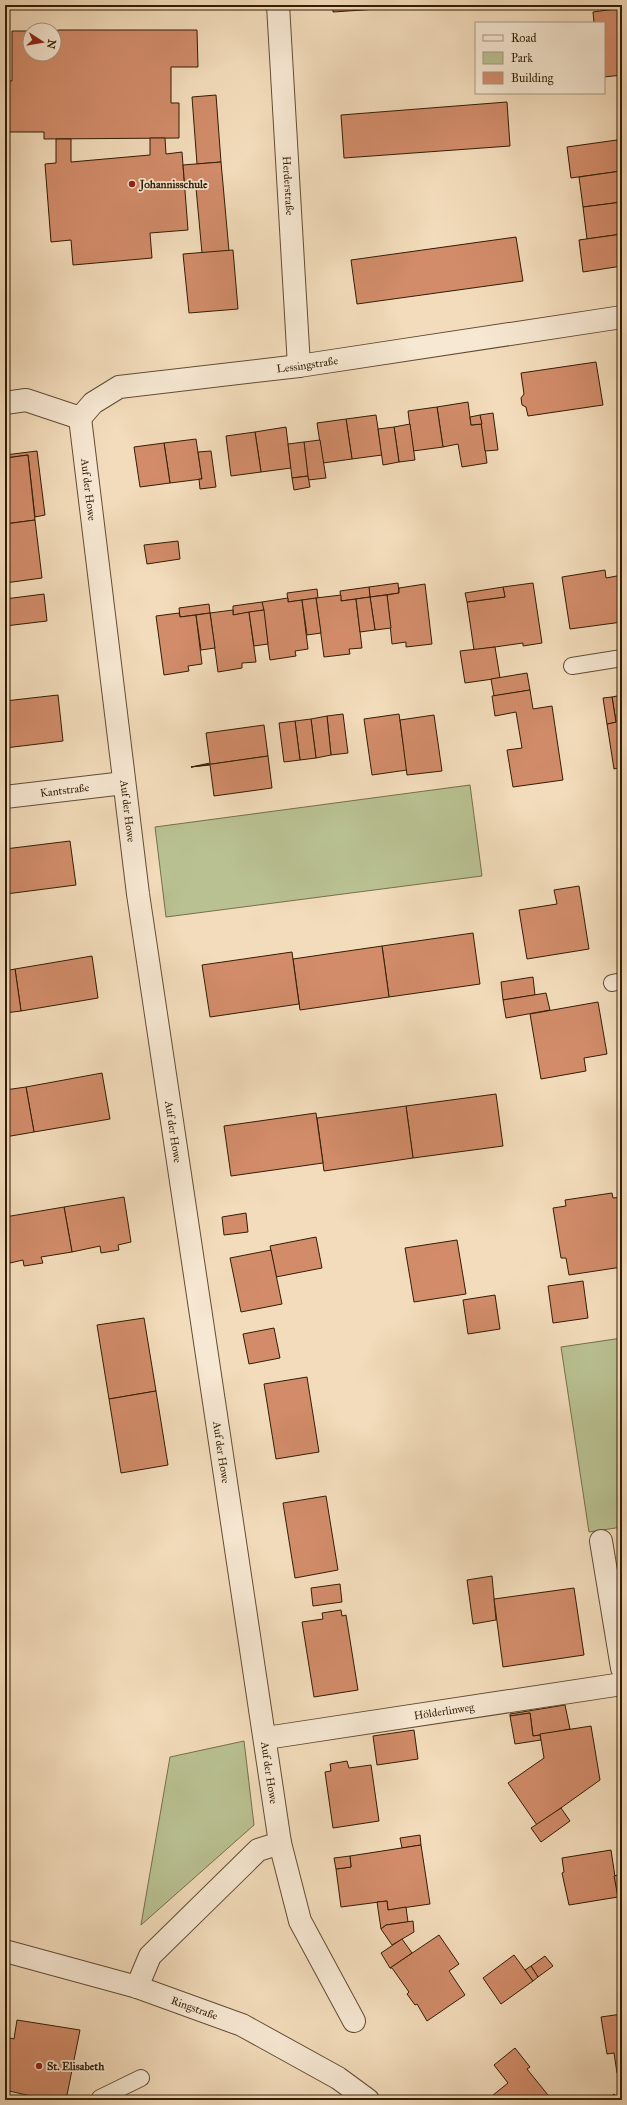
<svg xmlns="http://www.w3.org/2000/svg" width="627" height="2105" font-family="'IM FELL Great Primer',serif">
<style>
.green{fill:#b9c192;stroke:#766f4b}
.building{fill:#d28c6a;stroke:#321d04}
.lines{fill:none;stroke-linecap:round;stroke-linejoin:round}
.service-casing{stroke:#624d32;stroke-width:18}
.minor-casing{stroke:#624d32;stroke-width:24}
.service{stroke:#f7e8d3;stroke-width:16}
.minor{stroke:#f7e8d3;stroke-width:22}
.poi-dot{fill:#8f2418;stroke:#f7e8d3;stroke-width:1.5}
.labels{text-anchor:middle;stroke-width:3.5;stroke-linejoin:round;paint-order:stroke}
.poi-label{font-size:11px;font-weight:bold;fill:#321d04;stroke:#f7e8d3;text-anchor:start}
.street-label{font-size:11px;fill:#321d04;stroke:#f7e8d3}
</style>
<rect width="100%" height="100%" fill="#f3dcbb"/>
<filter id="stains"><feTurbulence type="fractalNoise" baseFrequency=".005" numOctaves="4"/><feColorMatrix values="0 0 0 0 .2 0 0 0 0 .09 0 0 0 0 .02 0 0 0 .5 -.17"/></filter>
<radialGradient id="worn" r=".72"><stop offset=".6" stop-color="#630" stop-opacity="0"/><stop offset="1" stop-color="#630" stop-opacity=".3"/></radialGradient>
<g class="green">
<path d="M 470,785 L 482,876 L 166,917 L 155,827 Z"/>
<path d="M 622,1338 L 622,1527 L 589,1532 L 561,1347 Z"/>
<path d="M 244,1741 L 254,1825 L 141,1925 L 170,1757 Z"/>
</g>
<g class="building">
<path d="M 333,5 L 437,5 L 333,12 Z"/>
<path d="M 509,5 L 528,5 L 510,8 Z"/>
<path d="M 622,8 L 622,75 L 604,77 L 604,23 L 594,23 L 593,12 Z"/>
<path d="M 59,30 L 197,30 L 198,67 L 171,67 L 171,103 L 179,103 L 179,138 L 44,139 L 44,132 L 5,132 L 5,81 L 12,81 L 12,31 L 30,31 L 30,54 L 54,54 L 54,31 Z"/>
<path d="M 216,95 L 221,162 L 197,164 L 192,97 Z"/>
<path d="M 507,102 L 510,146 L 344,158 L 341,115 Z"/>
<path d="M 150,138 L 165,138 L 166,154 L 182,152 L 188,230 L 150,233 L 152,258 L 73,265 L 71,240 L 51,242 L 45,164 L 56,163 L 56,139 L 71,139 L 71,162 L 150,155 Z"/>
<path d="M 617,140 L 621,171 L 571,178 L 567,147 Z"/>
<path d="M 221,162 L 229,251 L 202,253 L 196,188 L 185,189 L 183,165 Z"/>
<path d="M 621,171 L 622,202 L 583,207 L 579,177 Z"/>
<path d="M 622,202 L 622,234 L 587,239 L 583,207 Z"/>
<path d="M 622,234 L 622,266 L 583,272 L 579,240 Z"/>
<path d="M 516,237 L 523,281 L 357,304 L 351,260 Z"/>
<path d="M 233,250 L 238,309 L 189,313 L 183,254 Z"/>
<path d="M 596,362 L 603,405 L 528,416 L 526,407 L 522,405 L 521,398 L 524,394 L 521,373 Z"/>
<path d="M 468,402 L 471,425 L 482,424 L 487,463 L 462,467 L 458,444 L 443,447 L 437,407 Z"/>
<path d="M 437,407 L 443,447 L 413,451 L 408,411 Z"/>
<path d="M 493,413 L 498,450 L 485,451 L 480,415 Z"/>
<path d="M 376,415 L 382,455 L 352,459 L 346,419 Z"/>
<path d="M 480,415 L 482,424 L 471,425 L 470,417 Z"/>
<path d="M 346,419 L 352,459 L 323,463 L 317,423 Z"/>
<path d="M 410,424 L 415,460 L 399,462 L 394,427 Z"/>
<path d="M 286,427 L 291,468 L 261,472 L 255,432 Z"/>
<path d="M 394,427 L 399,462 L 383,465 L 378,429 Z"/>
<path d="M 255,432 L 261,472 L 231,476 L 226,436 Z"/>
<path d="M 196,439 L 202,479 L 170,483 L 164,443 Z"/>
<path d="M 320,440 L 326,478 L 308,480 L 304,442 Z"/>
<path d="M 304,442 L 308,476 L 292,478 L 288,444 Z"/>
<path d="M 164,443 L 170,483 L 140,487 L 134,447 Z"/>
<path d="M 37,451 L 45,515 L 35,517 L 28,455 L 6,458 L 5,461 L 5,455 Z"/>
<path d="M 211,451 L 216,487 L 200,489 L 199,479 L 202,479 L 198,452 Z"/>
<path d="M 28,455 L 35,520 L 5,524 L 6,458 Z"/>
<path d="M 308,476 L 310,487 L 294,490 L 292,478 Z"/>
<path d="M 35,520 L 42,578 L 5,583 L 5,524 Z"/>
<path d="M 178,541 L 180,559 L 147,564 L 144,545 Z"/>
<path d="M 605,570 L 606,578 L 622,575 L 622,622 L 570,629 L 562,577 Z"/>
<path d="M 398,583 L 399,593 L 370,597 L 369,587 Z"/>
<path d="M 533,583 L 542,643 L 523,646 L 523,643 L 474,650 L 467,602 L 505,597 L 503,587 Z"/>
<path d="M 425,584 L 432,644 L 406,647 L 406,642 L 392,644 L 387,595 L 399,593 L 399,588 Z"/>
<path d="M 369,587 L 370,597 L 341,601 L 340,591 Z"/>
<path d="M 503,587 L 505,597 L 467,602 L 465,593 Z"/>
<path d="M 317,589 L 318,598 L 288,602 L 287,593 Z"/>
<path d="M 44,594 L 47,621 L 5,626 L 5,599 Z"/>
<path d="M 341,595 L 341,601 L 356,599 L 362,648 L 349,649 L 350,654 L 324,657 L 316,598 Z"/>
<path d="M 387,595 L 391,628 L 375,630 L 370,597 Z"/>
<path d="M 370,597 L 375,630 L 360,632 L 356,599 Z"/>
<path d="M 288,598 L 288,602 L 302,600 L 308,649 L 295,651 L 296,656 L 270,660 L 262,602 Z"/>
<path d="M 316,598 L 321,633 L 307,635 L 302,600 Z"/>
<path d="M 262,602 L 264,610 L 233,615 L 233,606 Z"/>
<path d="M 209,604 L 210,613 L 180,617 L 179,608 Z"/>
<path d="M 233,610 L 233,615 L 249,612 L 256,662 L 242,663 L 242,668 L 218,672 L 210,613 Z"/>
<path d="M 264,610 L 268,644 L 254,646 L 249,612 Z"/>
<path d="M 179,613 L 180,617 L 196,615 L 202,664 L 188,666 L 189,671 L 164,675 L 156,616 Z"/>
<path d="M 210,613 L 215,648 L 201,650 L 196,615 Z"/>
<path d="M 495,647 L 500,678 L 465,683 L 460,651 Z"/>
<path d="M 527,673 L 530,690 L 494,696 L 491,679 Z"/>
<path d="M 530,690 L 533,709 L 552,706 L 563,780 L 513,787 L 507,750 L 522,748 L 516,712 L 495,716 L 492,696 Z"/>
<path d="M 58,695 L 63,741 L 5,748 L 5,701 Z"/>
<path d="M 622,695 L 622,767 L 614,769 L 607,724 L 616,722 L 612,697 Z"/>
<path d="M 612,697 L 616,722 L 607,724 L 603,698 Z"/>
<path d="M 343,714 L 348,753 L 331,755 L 327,716 Z"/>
<path d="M 399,714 L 407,770 L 372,775 L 364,719 Z"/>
<path d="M 434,715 L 442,771 L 407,775 L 400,720 Z"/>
<path d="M 327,716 L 331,755 L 316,758 L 311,719 Z"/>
<path d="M 311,719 L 316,758 L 300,760 L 295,721 Z"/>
<path d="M 295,721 L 300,760 L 284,762 L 279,723 Z"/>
<path d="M 264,725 L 268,756 L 191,767 L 210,763 L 206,733 Z"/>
<path d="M 268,756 L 272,788 L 214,796 L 210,765 L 191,767 Z"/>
<path d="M 70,841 L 76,885 L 6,894 L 5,849 Z"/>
<path d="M 579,886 L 589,949 L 527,959 L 519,910 L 557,904 L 554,890 Z"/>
<path d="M 473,933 L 480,984 L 389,997 L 382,946 Z"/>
<path d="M 382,946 L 389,997 L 300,1010 L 293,959 Z"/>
<path d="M 292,952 L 299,1004 L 210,1017 L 202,965 Z"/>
<path d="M 92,956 L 98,998 L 21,1011 L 15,969 Z"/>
<path d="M 15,969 L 21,1011 L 5,1013 L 5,971 Z"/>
<path d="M 533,977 L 535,995 L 503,1000 L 501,982 Z"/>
<path d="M 546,993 L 550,1010 L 506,1018 L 503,1000 Z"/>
<path d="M 598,1002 L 607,1054 L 584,1058 L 586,1071 L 541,1079 L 530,1014 Z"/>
<path d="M 102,1073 L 110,1119 L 34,1132 L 26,1087 Z"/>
<path d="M 26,1087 L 34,1132 L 5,1137 L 5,1090 Z"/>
<path d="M 496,1094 L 503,1146 L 413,1158 L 406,1106 Z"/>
<path d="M 406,1106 L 413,1158 L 324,1171 L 317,1118 Z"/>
<path d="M 316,1113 L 323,1163 L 231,1176 L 224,1126 Z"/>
<path d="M 612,1193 L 613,1198 L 622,1197 L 622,1267 L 569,1275 L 566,1258 L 561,1258 L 553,1208 L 566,1206 L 565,1200 Z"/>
<path d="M 124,1197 L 131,1242 L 118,1245 L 119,1250 L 101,1253 L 100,1246 L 72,1252 L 64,1207 Z"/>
<path d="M 64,1207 L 72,1252 L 41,1257 L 43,1263 L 24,1266 L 23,1260 L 10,1263 L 5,1235 L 5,1217 Z"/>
<path d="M 246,1213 L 248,1232 L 224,1235 L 222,1217 Z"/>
<path d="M 316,1237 L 322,1268 L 276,1277 L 270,1246 Z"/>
<path d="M 457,1240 L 466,1294 L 414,1302 L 405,1248 Z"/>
<path d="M 271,1250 L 282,1304 L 241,1312 L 230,1258 Z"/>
<path d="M 583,1281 L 588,1318 L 553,1323 L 548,1286 Z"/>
<path d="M 495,1295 L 500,1329 L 468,1334 L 463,1300 Z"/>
<path d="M 144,1318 L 156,1391 L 109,1399 L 97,1325 Z"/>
<path d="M 274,1328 L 280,1358 L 249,1364 L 243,1334 Z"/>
<path d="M 307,1377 L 319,1452 L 276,1459 L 264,1384 Z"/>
<path d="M 156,1391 L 168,1465 L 121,1473 L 109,1399 Z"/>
<path d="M 326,1496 L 338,1570 L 295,1578 L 283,1503 Z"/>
<path d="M 492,1576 L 496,1620 L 473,1624 L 467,1580 Z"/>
<path d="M 340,1584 L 342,1602 L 313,1606 L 311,1588 Z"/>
<path d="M 574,1588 L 584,1655 L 503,1667 L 494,1599 Z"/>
<path d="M 341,1610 L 342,1616 L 346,1615 L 358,1690 L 314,1697 L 302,1622 L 323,1619 L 322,1613 Z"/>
<path d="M 565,1705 L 570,1729 L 540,1735 L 533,1736 L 530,1713 L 510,1716 L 510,1714 Z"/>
<path d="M 530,1713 L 533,1736 L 540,1735 L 541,1740 L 515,1744 L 510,1716 Z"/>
<path d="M 591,1726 L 600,1780 L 537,1825 L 508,1783 L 544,1758 L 540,1734 Z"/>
<path d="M 414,1730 L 418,1759 L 377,1765 L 373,1736 Z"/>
<path d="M 347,1761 L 349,1768 L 371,1765 L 379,1821 L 333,1828 L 325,1772 L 331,1771 L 330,1764 Z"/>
<path d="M 561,1808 L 570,1821 L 541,1842 L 531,1828 Z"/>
<path d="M 420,1835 L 421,1845 L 402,1848 L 400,1838 Z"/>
<path d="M 421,1845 L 430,1904 L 388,1910 L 387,1901 L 341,1907 L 336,1869 L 351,1867 L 350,1856 Z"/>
<path d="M 611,1850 L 618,1897 L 569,1905 L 562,1873 L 564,1872 L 562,1858 Z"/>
<path d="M 350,1856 L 351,1867 L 336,1869 L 334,1858 Z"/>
<path d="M 622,1874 L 622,1897 L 618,1897 L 614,1876 Z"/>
<path d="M 387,1901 L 388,1910 L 406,1907 L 408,1922 L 386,1925 L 381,1929 L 377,1902 Z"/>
<path d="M 413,1921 L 414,1932 L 392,1945 L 381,1929 L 386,1925 Z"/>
<path d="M 439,1935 L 459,1964 L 449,1971 L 465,1995 L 427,2021 L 417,2004 L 415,2005 L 407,1994 L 409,1992 L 392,1968 L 390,1968 Z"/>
<path d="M 402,1939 L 412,1953 L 390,1968 L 381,1953 Z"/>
<path d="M 514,1955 L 533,1981 L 501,2004 L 483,1978 Z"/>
<path d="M 545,1956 L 553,1966 L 538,1977 L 531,1966 Z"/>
<path d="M 531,1966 L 538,1977 L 533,1981 L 525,1970 Z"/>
<path d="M 622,1991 L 622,2014 L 619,1992 Z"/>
<path d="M 622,2014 L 622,2072 L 617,2073 L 614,2053 L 607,2054 L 601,2017 Z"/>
<path d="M 17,2020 L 80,2030 L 66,2100 L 48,2100 L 5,2090 L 5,2037 L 14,2039 Z"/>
<path d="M 515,2048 L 530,2067 L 527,2069 L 552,2100 L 487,2100 L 508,2083 L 494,2065 Z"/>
<path d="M 614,2094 L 619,2100 L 607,2100 Z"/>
</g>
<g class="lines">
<defs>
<g id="service">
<path d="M 572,666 L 622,658"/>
<path d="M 612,983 L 622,981"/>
<path d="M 99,2100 L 100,2098 L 141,2078"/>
</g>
<g id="minor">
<path id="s1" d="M 278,5 L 299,366"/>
<path d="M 5,403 L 26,400 L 80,418"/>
<path id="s2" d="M 80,418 L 138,894 L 280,1843 L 300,1921 L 354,2021"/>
<path id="s3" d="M 80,418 L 93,403 L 119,387 L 299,366 L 622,317"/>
<path id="s4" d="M 5,797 L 124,783"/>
<path d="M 601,1541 L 622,1668"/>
<path id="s5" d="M 266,1738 L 622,1684"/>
<path id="s6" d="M 5,1951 L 137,1987 L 242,2025 L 338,2078 L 368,2100"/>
<path d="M 137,1987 L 150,1956 L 258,1850 L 280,1843"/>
</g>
</defs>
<use href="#service" class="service-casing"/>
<use href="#minor" class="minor-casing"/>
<use href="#service" class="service"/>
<use href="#minor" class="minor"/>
</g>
<g class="poi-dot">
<circle cx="132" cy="184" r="4"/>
<circle cx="39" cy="2066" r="4"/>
</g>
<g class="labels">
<g class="poi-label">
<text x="140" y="188">Johannisschule</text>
<text x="47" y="2070">St. Elisabeth</text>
</g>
<g class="street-label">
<text dy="4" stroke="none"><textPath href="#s1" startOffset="181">Herderstraße</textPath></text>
<text dy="4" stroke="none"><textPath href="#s3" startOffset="240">Lessingstraße</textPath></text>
<text dy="4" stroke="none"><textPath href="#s2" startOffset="72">Auf der Howe</textPath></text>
<text dy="4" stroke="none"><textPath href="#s4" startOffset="60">Kantstraße</textPath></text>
<text dy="4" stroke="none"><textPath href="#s2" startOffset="396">Auf der Howe</textPath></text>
<text dy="4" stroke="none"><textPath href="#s2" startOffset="720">Auf der Howe</textPath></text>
<text dy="4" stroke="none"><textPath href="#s2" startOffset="1044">Auf der Howe</textPath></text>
<text dy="4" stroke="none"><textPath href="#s5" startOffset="180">Hölderlinweg</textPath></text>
<text dy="4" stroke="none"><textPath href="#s2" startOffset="1368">Auf der Howe</textPath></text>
<text dy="4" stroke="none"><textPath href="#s6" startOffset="198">Ringstraße</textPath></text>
</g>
</g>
<rect width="627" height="2105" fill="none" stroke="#f3dcbb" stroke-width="20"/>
<rect x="6" y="6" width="615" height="2093" fill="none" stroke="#321d04" stroke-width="2"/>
<rect x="10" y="10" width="607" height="2085" fill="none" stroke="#321d04"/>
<rect x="475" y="22" width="130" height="72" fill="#f7e8d3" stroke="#a89780"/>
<rect x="483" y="35" width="20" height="6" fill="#f7e8d3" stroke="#a89780"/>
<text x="511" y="42" font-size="12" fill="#321d04">Road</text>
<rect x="483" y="52" width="20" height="12" fill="#b9c192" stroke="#a89780"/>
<text x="511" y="62" font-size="12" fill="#321d04">Park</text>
<rect x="483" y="72" width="20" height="12" fill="#d28c6a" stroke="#a89780"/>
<text x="511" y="82" font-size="12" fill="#321d04">Building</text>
<g transform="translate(42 42) rotate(102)"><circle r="19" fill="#f7e8d3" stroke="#a89780"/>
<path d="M0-3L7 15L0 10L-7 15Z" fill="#8f2418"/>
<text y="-6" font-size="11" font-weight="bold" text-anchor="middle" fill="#321d04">N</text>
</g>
<rect width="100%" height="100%" filter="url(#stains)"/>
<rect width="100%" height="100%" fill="url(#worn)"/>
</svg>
